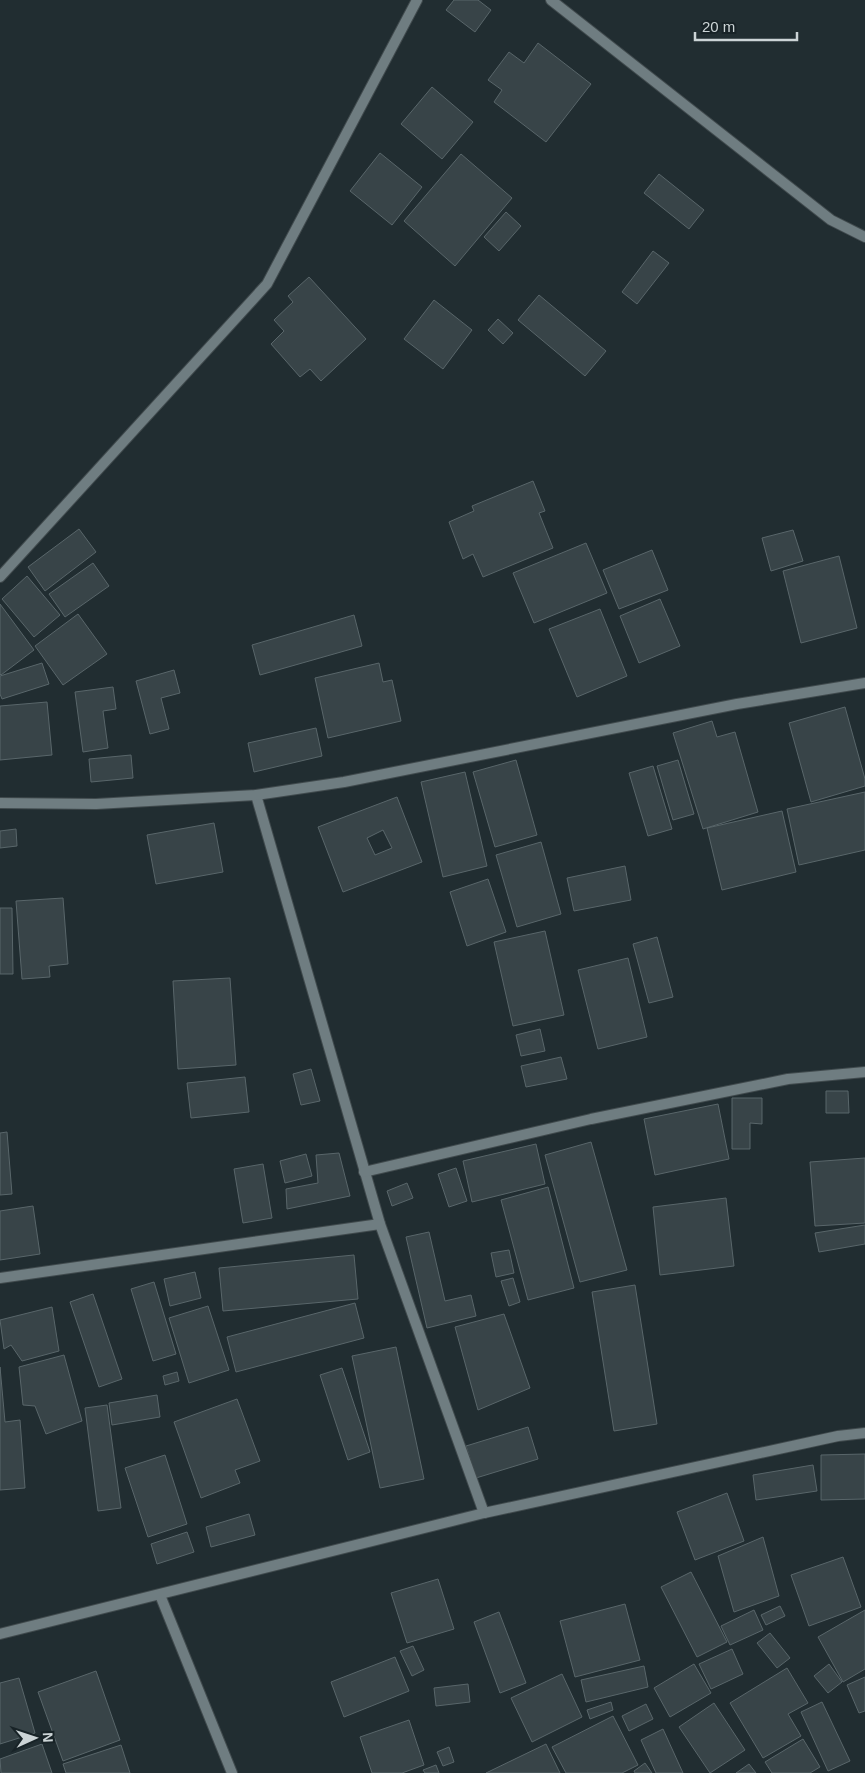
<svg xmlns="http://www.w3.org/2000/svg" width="865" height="1773" font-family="Arial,sans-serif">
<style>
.building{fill:#384448;stroke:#59666a;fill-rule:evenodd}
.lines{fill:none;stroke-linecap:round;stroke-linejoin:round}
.street-casing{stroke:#404a4d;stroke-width:12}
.street{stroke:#6f7d81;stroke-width:10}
</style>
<rect width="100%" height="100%" fill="#212d31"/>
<g class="building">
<path d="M 454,0 L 478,0 L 491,10 L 475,32 L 446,10 Z"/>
<path d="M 538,43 L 591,84 L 546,142 L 494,102 L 502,90 L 488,80 L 509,52 L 524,63 Z"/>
<path d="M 432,87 L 473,122 L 442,159 L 401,124 Z"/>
<path d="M 380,153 L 422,187 L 392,225 L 350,191 Z"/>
<path d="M 461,154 L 512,198 L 455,266 L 404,221 Z"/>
<path d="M 659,174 L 704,210 L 689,229 L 644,193 Z"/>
<path d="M 506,212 L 521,226 L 499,251 L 484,237 Z"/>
<path d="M 653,251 L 669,263 L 637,304 L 622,292 Z"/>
<path d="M 309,277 L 366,339 L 321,381 L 310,369 L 300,377 L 271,344 L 284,331 L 274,320 L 293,302 L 288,296 Z"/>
<path d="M 539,295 L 606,351 L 585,376 L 518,320 Z"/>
<path d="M 434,300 L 472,330 L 443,369 L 404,339 Z"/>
<path d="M 498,319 L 513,333 L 503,344 L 488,330 Z"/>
<path d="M 533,481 L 545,511 L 539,513 L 553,548 L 483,577 L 473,554 L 463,559 L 449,522 L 474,511 L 472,506 Z"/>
<path d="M 79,529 L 96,552 L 45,591 L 28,567 Z"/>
<path d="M 793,530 L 803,561 L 771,571 L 762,538 Z"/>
<path d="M 586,543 L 607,593 L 534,623 L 513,573 Z"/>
<path d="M 652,550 L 668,590 L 619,609 L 603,570 Z"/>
<path d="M 839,556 L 857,628 L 801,643 L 783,571 Z"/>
<path d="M 93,563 L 109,586 L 65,617 L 49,594 Z"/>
<path d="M 27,576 L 60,615 L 34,637 L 2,599 Z"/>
<path d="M 660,599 L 680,646 L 639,663 L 620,616 Z"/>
<path d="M 0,604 L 34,650 L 1,675 L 0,674 Z"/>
<path d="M 600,609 L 627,676 L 577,697 L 549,629 Z"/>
<path d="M 78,614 L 107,654 L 63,685 L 35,646 Z"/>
<path d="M 354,615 L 362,646 L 260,675 L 252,645 Z"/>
<path d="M 42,663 L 49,684 L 2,699 L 0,694 L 0,676 Z"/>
<path d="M 379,663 L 383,682 L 392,680 L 401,721 L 328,738 L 315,678 Z"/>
<path d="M 174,670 L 180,693 L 161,698 L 169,729 L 150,734 L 136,681 Z"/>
<path d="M 113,687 L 116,709 L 103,711 L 108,748 L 83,752 L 75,692 Z"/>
<path d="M 47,702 L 52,755 L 0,760 L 0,706 Z"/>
<path d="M 845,707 L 865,779 L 865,786 L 811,802 L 789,723 Z"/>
<path d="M 712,721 L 717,737 L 735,732 L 758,812 L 703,829 L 673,733 Z"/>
<path d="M 316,728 L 322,756 L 254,772 L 248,743 Z"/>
<path d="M 131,755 L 133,778 L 91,782 L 89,759 Z"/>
<path d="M 516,760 L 537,835 L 495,847 L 473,772 Z"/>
<path d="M 678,760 L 694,814 L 673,820 L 657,766 Z"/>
<path d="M 653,766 L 672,829 L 648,836 L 629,773 Z"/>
<path d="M 465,772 L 487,866 L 443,877 L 421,782 Z"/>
<path d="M 865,792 L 865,850 L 799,865 L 787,809 Z"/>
<path d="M 397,797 L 422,862 L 343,892 L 318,827 ZM 383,830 L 392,848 L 375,855 L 367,838 Z"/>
<path d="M 782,811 L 796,872 L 722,890 L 707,828 Z"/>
<path d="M 214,823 L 223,872 L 156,884 L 147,835 Z"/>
<path d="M 16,829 L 17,846 L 0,848 L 0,831 Z"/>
<path d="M 541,842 L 561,914 L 517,927 L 496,855 Z"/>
<path d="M 625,866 L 631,900 L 574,911 L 567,878 Z"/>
<path d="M 488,879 L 506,932 L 467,946 L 450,892 Z"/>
<path d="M 63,898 L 68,964 L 49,966 L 50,977 L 22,979 L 16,901 Z"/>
<path d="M 0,908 L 12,908 L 13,974 L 0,974 Z"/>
<path d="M 545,931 L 564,1015 L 513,1026 L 494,942 Z"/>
<path d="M 657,937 L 673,997 L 649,1003 L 633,944 Z"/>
<path d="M 628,958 L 647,1037 L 598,1049 L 578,970 Z"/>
<path d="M 230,978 L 236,1065 L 178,1069 L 173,981 Z"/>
<path d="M 540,1029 L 545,1051 L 521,1056 L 516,1035 Z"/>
<path d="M 561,1057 L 567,1079 L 526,1087 L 521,1066 Z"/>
<path d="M 311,1069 L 320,1101 L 301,1105 L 293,1074 Z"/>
<path d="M 245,1077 L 249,1112 L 191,1118 L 187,1083 Z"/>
<path d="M 826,1091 L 848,1091 L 849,1113 L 826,1113 Z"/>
<path d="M 732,1098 L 762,1098 L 762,1124 L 750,1123 L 750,1149 L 732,1149 Z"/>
<path d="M 718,1104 L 729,1159 L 655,1175 L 644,1119 Z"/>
<path d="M 7,1132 L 12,1194 L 0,1195 L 0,1133 Z"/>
<path d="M 591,1142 L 627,1270 L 580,1282 L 545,1155 Z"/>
<path d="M 536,1144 L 545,1184 L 472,1202 L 463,1161 Z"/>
<path d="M 339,1153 L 350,1196 L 287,1209 L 286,1189 L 318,1183 L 316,1155 Z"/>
<path d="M 306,1154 L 312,1176 L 285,1183 L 280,1161 Z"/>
<path d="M 865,1158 L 865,1223 L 815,1226 L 810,1162 Z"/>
<path d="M 263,1164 L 272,1218 L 243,1223 L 234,1169 Z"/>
<path d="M 456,1168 L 467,1201 L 449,1207 L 438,1174 Z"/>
<path d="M 407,1183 L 413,1198 L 392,1206 L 387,1191 Z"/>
<path d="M 548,1187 L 574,1288 L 528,1300 L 501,1200 Z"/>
<path d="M 726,1198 L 734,1266 L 660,1275 L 653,1207 Z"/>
<path d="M 33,1206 L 40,1254 L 0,1260 L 0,1211 Z"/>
<path d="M 865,1225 L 865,1244 L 819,1252 L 815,1233 Z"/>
<path d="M 429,1232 L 445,1301 L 471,1295 L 476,1316 L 427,1328 L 406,1237 Z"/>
<path d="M 509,1250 L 514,1273 L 496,1277 L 491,1253 Z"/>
<path d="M 354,1255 L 358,1299 L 223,1311 L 219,1268 Z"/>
<path d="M 195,1272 L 201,1298 L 170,1306 L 164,1279 Z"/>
<path d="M 513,1278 L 520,1302 L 509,1306 L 501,1281 Z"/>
<path d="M 154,1282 L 176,1354 L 153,1361 L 131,1289 Z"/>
<path d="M 635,1285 L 657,1424 L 614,1431 L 592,1292 Z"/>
<path d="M 93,1294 L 122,1379 L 99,1387 L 70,1302 Z"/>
<path d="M 355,1303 L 364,1338 L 236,1372 L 227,1337 Z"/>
<path d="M 208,1306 L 229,1370 L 189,1383 L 169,1318 Z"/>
<path d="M 52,1307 L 59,1351 L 22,1361 L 11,1345 L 4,1349 L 0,1320 Z"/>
<path d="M 504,1314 L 530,1388 L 478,1410 L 455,1327 Z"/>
<path d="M 396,1347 L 424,1479 L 380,1488 L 352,1356 Z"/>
<path d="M 64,1355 L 82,1421 L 46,1434 L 35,1406 L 23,1405 L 19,1367 Z"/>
<path d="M 0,1367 L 5,1422 L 20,1420 L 25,1488 L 0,1490 Z"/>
<path d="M 342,1368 L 370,1452 L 348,1460 L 320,1375 Z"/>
<path d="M 177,1372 L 179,1381 L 165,1385 L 163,1376 Z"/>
<path d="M 157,1395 L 160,1417 L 112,1425 L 109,1403 Z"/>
<path d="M 237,1399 L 260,1461 L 235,1470 L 240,1483 L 201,1498 L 174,1422 Z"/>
<path d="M 107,1405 L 121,1508 L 98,1511 L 85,1408 Z"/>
<path d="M 528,1427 L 538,1459 L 476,1478 L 466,1446 Z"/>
<path d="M 865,1454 L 865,1499 L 821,1500 L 821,1455 Z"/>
<path d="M 165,1455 L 187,1524 L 148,1537 L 125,1468 Z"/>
<path d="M 813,1465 L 817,1491 L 756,1500 L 753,1475 Z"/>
<path d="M 727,1493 L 744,1541 L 695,1560 L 677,1512 Z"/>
<path d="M 249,1514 L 255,1535 L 211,1547 L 206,1527 Z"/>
<path d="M 187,1532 L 194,1552 L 157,1564 L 151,1544 Z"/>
<path d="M 763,1537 L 779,1596 L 734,1612 L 718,1556 Z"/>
<path d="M 843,1557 L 861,1607 L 809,1626 L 791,1575 Z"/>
<path d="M 691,1572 L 727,1642 L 697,1657 L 661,1587 Z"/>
<path d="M 438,1579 L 454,1629 L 407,1643 L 391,1593 Z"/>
<path d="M 625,1604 L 640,1660 L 575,1677 L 560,1621 Z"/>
<path d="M 780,1606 L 785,1616 L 766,1625 L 761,1615 Z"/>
<path d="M 754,1610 L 763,1630 L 730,1645 L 721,1626 Z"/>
<path d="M 865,1610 L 865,1669 L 843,1682 L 818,1637 Z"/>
<path d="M 499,1612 L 526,1683 L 500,1693 L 474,1622 Z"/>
<path d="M 770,1633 L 790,1658 L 777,1668 L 757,1643 Z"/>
<path d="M 413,1646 L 424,1670 L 412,1676 L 400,1651 Z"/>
<path d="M 732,1649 L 743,1674 L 711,1689 L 699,1664 Z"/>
<path d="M 395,1657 L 409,1691 L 344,1717 L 331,1682 Z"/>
<path d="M 694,1664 L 711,1693 L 670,1717 L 654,1688 Z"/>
<path d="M 829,1664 L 842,1682 L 828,1693 L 814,1676 Z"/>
<path d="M 644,1666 L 648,1687 L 586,1702 L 581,1680 Z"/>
<path d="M 787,1668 L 808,1703 L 788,1714 L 801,1736 L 763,1758 L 730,1703 Z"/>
<path d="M 96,1671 L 120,1740 L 63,1761 L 38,1692 Z"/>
<path d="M 562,1674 L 582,1717 L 532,1742 L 511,1698 Z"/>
<path d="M 865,1677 L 865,1711 L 859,1713 L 847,1685 Z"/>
<path d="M 19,1678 L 35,1733 L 0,1744 L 0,1683 Z"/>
<path d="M 468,1684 L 470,1702 L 436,1706 L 434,1688 Z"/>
<path d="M 611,1702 L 613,1710 L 590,1719 L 587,1710 Z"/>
<path d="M 822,1702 L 850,1761 L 828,1771 L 801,1712 Z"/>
<path d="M 714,1703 L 745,1750 L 710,1773 L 679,1727 Z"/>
<path d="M 646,1704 L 653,1719 L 629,1731 L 622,1716 Z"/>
<path d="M 613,1716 L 638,1765 L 622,1773 L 566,1773 L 552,1747 Z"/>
<path d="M 409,1720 L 424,1765 L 402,1773 L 372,1773 L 360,1737 Z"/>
<path d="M 663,1729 L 683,1773 L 656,1773 L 641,1740 Z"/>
<path d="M 803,1739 L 820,1767 L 810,1773 L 772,1773 L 765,1762 Z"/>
<path d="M 42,1744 L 52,1773 L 1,1773 L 0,1759 Z"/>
<path d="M 546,1744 L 560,1773 L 486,1773 Z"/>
<path d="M 121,1745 L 130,1773 L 66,1773 L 63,1764 Z"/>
<path d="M 449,1747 L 454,1762 L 443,1766 L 437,1752 Z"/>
<path d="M 645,1763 L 652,1773 L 635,1773 L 634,1771 Z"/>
<path d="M 749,1764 L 756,1773 L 736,1773 Z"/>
<path d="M 436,1765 L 439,1773 L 425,1773 L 423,1770 Z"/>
</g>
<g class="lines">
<defs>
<g id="street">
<path d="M 551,0 L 831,220 L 865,237"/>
<path d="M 0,577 L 267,284 L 417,0"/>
<path d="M 256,795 L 380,1224 L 484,1513"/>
<path d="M 0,803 L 96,804 L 256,795 L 344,782 L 737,704 L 865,683"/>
<path d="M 364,1172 L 591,1119 L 788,1079 L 865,1072"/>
<path d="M 0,1278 L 380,1224"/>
<path d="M 160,1595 L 232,1773"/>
<path d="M 0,1634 L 484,1513 L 838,1436 L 865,1433"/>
</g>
</defs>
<use href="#street" class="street-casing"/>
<use href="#street" class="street"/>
</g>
<g transform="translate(35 1738) rotate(87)" stroke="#182327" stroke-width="4" paint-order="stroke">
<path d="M0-4L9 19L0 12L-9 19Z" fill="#ccd4d6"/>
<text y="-8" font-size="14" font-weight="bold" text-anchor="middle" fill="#ccd4d6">N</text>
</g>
<path d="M695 32v8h102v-8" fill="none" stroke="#ccd4d6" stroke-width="2.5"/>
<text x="702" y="32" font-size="15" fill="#ccd4d6" stroke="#182327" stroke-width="4" paint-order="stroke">20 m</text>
</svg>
